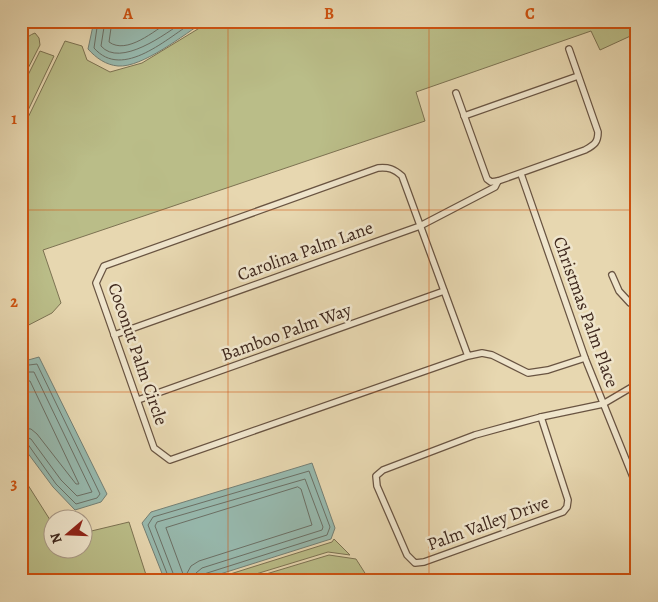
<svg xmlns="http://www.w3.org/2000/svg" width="658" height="602" font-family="Alegreya,serif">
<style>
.green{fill:#babd88;stroke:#7c7252}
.water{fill:#97b9ae;stroke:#747f74}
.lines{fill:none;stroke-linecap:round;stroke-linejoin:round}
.shore{stroke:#6b7066;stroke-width:1}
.street-casing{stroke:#695442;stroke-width:8}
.street{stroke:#efe5cc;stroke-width:5.5}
.grid{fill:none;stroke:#cf520f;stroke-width:1;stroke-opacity:0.55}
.labels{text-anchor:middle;stroke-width:5;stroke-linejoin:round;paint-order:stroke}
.street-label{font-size:18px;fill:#3f281d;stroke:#efe5cc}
.neatline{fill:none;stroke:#cf520f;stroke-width:2}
.grid-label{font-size:16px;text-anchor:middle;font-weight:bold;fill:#cf520f}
</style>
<rect width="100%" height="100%" fill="#e7d7b0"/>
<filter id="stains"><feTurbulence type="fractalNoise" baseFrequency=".004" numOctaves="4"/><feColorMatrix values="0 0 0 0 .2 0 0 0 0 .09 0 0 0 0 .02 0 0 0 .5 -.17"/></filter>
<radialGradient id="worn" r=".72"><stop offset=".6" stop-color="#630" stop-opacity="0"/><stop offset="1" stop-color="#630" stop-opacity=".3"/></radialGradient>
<g class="green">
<path d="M 211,21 L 637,21 L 637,33 L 600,50 L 591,31 L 416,92 L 425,121 L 43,250 L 61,303 L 52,313 L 21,329 L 21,132 L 65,41 L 82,46 L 87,60 L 110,72 L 142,63 Z"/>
<path d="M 35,33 L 39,38 L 40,45 L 21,82 C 21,64 15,40 35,33 Z"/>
<path d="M 40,51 L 54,56 L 21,125 L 21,89 Z"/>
<path d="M 21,474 L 52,523 L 52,550 L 82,550 L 83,533 L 129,522 L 148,581 L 21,581 Z"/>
<path d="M 334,539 L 350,555 L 328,552 L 233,581 L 208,581 L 332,542 Z"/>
<path d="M 329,555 L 356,559 L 370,581 L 243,581 Z"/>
</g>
<g class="water">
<path d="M 94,21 L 205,21 C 185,34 142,68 118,66 C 106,65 96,58 88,49 Z"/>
<path d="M 39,357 L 107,494 L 101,502 L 75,510 L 53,487 L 21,444 L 21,362 Z"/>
<path d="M 312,463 L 335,528 L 331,539 L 198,581 L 165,581 L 142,523 L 151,512 Z"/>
</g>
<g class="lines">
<g class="shore">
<path d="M 98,21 L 94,48 C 123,81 168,37 195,21"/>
<path d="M 105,21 L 101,46 C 120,68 166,34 184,21"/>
<path d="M 112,21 L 109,42 C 127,55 154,31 170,21"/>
<path d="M 21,366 L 37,364 L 100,494 L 97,498 L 76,504 L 56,484 L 27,443 L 21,442"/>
<path d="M 21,372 L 34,372 L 92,492 L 77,496 L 61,480 L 31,439 L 21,435"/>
<path d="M 21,380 L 30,381 L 79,484 L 76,484 L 37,434 L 31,429 L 21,428"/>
<path d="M 298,487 L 301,489 L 312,525 L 199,561 L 191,566 L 186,575 L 183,574 L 166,528 Z"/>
<path d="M 170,581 L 148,525 L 153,517 L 309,471 L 330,527 L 327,535 L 204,574 L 200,581"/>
<path d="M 176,581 L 155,526 L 157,522 L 305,479 L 323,527 L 322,530 L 202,568 L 196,573 L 194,581"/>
</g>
<defs>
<g id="street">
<path d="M 456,93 L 487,179 L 491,182 L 498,181 L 585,150 C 594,145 598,143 598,132 L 569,49"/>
<path d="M 464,116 L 578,76"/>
<path d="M 521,174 L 585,358 L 637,487"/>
<path d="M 612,275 L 619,291 L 630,303 L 637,301"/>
<path d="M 114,335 L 420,226 L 495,187 L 498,181"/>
<path d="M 468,356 L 402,176 C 394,169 389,167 378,168 L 104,266 L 96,283 L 154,448 L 170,460 L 468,356 L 482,353 L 492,355 L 528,373 L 548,370 L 585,358"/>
<path d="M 138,400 L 444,291"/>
<path d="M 541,417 L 568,500 L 567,507 L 563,512 L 424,562 L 415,563 L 407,555 L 377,486 L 376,476 L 383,470 L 475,435 Z"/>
<path d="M 541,417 L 603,404 L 637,384"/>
</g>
</defs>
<use href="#street" class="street-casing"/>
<use href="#street" class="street"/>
</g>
<path class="grid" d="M 228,21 L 228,581M 429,21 L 429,581M 21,210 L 637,210M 21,392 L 637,392"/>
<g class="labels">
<g class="street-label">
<text transform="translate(305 251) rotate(-20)" y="6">Carolina Palm Lane</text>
<text transform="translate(586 312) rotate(70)" y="6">Christmas Palm Place</text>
<text transform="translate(286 332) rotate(-20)" y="6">Bamboo Palm Way</text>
<text transform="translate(138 354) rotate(71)" y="6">Coconut Palm Circle</text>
<text transform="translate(488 523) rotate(-20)" y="6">Palm Valley Drive</text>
</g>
</g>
<rect width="658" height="602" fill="none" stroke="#e7d7b0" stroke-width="55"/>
<g transform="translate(68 534) rotate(251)"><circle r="24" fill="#efe5cc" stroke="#a99986"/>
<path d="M0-4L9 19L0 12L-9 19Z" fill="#8f2418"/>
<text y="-8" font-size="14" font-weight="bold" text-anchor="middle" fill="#3f281d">N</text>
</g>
<rect x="28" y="28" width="602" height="546" class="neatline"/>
<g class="grid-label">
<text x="128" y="19">A</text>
<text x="329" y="19">B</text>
<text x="530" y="19">C</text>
<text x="14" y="124">1</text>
<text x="14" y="307">2</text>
<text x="14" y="489">3</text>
</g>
<rect width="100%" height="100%" filter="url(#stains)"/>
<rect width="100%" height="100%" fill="url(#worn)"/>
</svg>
